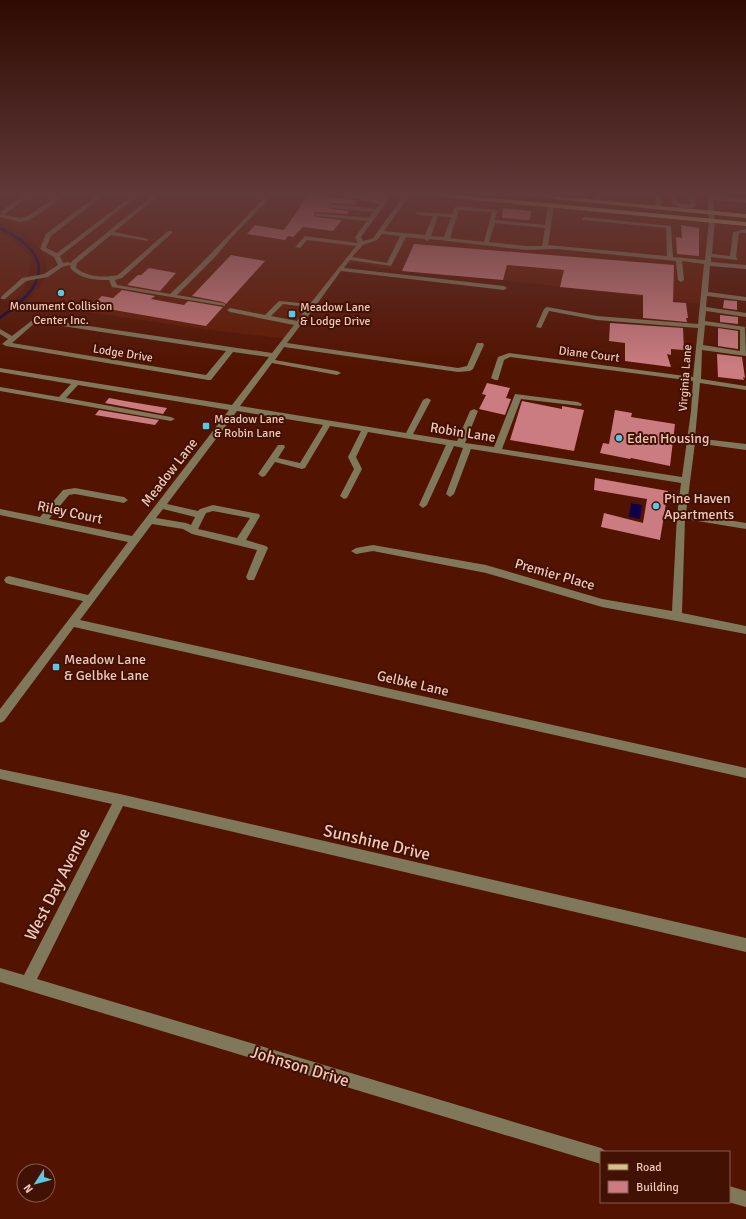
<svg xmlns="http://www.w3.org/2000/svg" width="746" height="1219" font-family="Signika,sans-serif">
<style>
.built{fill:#621a03}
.water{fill:#0f004a}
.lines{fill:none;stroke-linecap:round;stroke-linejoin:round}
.stream{stroke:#0f004a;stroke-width:2.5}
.building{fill:#ca7c80}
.minor{fill:#7f785a;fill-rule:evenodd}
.major{fill:#d2c384;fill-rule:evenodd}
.poi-dot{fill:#59c8e4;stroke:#411103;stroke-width:1.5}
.labels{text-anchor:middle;stroke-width:4;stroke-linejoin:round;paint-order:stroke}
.far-poi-label{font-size:12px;fill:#efc7bb;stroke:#411103;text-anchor:start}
.far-street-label{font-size:12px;fill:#efc7bb;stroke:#411103}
.street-label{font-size:14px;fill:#efc7bb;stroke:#411103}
.poi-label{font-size:14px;fill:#efc7bb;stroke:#411103;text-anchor:start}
.near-street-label{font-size:17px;fill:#efc7bb;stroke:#411103}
</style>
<rect width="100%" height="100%" fill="#531301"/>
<g class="built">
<path d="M 0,195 L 389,195 L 358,237 L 361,244 L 375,239 L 407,195 L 442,195 L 746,224 L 746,266 L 707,262 L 703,304 L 503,280 L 402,271 L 345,262 L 289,339 L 209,330 L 27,303 L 43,281 L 47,271 L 46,262 L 40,249 L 26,234 L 0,222 Z"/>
<path d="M 557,195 L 746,195 L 746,212 L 698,208 Z"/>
<path d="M 0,232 L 11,238 L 31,257 L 28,281 L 21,293 L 13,301 L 0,299 Z"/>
</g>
<path class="water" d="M 631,503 L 642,505 L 640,519 L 629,517 Z"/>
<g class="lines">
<path class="stream" d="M 0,228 C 24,239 52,260 32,289 C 24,301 11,309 0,318"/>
</g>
<g class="building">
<path d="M 309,195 L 331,195 L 330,197 L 357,201 L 354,205 L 332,203 L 328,206 L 332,209 L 349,211 L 347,214 L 314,212 L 314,215 L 316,217 L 342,220 L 333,231 L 303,227 L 293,237 L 288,236 L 285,240 L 247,234 L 255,225 L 284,230 L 301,206 L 299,206 Z"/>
<path d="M 503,208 L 531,211 L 530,220 L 502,218 Z"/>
<path d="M 681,225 L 699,228 L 699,256 L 677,254 L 676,237 L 682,238 Z"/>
<path d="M 414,244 L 674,265 L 673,302 L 686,303 L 688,318 L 686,318 L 687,322 L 643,318 L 643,295 L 560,287 L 564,270 L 507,265 L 503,280 L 402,271 Z"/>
<path d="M 231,255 L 265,261 L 226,304 L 223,302 L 192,296 Z"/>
<path d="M 149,268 L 176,273 L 160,291 L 127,285 L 138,275 L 141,275 Z"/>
<path d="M 122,290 L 155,296 L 151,299 L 184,305 L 188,301 L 223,307 L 206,326 L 91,306 L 102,296 L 113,298 Z"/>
<path d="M 724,300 L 737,301 L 737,310 L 723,308 Z"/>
<path d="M 720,315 L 738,317 L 738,324 L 720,322 Z"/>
<path d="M 610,323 L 683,328 L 684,350 L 671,349 L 671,355 L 667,354 L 671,367 L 625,361 L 625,343 L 609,341 Z"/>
<path d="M 718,328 L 738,331 L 738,349 L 718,346 Z"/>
<path d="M 717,354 L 742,357 L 745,378 L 743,377 L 744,380 L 718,377 Z"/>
<path d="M 487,383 L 510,388 L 506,398 L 511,399 L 505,415 L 479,409 L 486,395 L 482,394 Z"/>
<path d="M 109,398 L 125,401 L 167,408 L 163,414 L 105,403 Z"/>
<path d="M 522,401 L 562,409 L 562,406 L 584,410 L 574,451 L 510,440 Z"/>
<path d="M 99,410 L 159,420 L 155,425 L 95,415 Z"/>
<path d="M 615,410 L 632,413 L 631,417 L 675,424 L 670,466 L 631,458 L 630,459 L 600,453 L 603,443 L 609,444 Z"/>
<path d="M 595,478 L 668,491 L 660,540 L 601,527 L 604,513 L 643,523 L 647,499 L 594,490 Z"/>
</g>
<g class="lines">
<g class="minor">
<path d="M 0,195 L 6,195 L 1,198 Z"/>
<path d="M 24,195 L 31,195 L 4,215 L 20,218 L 26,217 L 59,195 L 66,195 L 30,220 L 20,222 L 0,217 L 1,211 Z"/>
<path d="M 97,195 L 104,195 L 51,236 L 46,248 L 57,253 L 133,195 L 139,195 L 60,256 L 63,263 L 68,262 L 71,263 L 72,261 L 153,195 L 159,195 L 114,232 L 148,239 L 148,241 L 111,235 L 77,263 L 76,268 C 87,277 104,278 118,275 L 168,231 L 172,231 L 172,233 L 122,278 L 115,280 L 117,285 L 170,294 C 204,262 235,228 267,195 L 273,195 L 231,238 L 216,256 L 177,295 L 223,303 L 225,304 L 225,306 L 112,287 L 109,280 C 95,280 81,279 71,269 L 70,265 L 62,267 L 48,277 L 26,281 L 5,299 L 1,299 L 1,297 L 22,278 L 44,274 L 58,265 L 54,257 L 40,249 L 46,234 Z"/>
<path d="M 340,195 L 368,195 L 366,198 L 382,201 L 386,195 L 392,195 L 361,237 L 363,241 L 373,238 L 404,195 L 410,195 L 384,231 L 425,235 L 433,216 L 418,215 L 416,214 L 416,212 L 452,214 L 454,208 L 457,206 L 497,210 L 495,220 L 545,225 L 548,205 L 551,203 L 554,205 L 548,245 L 667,256 L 666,228 L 583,220 L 582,219 L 585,217 L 671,226 L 673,257 L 705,260 L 709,220 L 707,195 L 746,199 L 746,203 L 713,200 L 715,220 L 712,254 L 730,256 L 733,232 L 746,229 L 746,233 L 739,233 L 736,257 L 738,259 L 737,260 L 711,257 L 711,262 L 746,265 L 746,269 L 710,266 L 708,292 L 746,297 L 746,301 L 707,296 L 706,307 L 746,313 L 746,317 L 706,311 L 705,321 L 745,327 L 746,356 L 702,350 L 701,379 L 746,386 L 746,390 L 700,383 L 695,438 L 746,444 L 746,450 L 695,443 L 686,513 L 746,523 L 746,529 L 685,519 L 682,613 L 746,626 L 746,634 L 602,607 L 486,573 L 373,551 L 356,554 L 351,551 L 356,548 L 373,545 L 486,565 L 602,599 L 672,611 L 677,515 L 681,483 L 471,449 L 454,494 L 450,497 L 446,494 L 463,448 L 454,446 L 427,505 L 423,508 L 419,505 L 446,445 L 368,432 L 356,457 L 362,469 L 347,498 L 344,499 L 340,496 L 354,469 L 348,457 L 361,431 L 330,426 L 305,468 L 302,469 L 275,462 L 265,476 L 262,477 L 258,474 L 278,445 L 284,445 L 285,447 L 278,458 L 300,463 L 323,425 L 237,411 L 167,504 L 198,511 L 200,509 L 213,505 L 259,514 L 260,516 L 246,540 L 266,546 L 268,548 L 254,580 L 248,580 L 246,577 L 257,550 L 192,534 L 183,529 L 152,524 L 80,620 L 746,768 L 746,778 L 74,627 L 4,721 L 0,723 L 0,709 L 83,601 L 9,584 L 6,583 L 4,580 L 6,577 L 9,576 L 88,595 L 128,542 L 0,515 L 0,509 L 40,517 L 63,490 L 75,488 L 124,497 L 128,500 L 124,503 L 75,494 L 69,495 L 49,519 L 132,536 L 229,410 L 78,385 L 66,398 L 171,417 L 175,419 L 171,421 L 0,391 L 0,387 L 59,397 L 71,384 L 0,372 L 0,368 L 232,405 L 269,357 L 233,352 L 211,380 L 208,380 L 6,346 L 2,344 L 8,339 L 0,334 L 0,329 L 12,336 L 35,318 L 272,353 L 294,325 L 230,312 L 227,310 L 230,308 L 265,315 L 279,301 L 310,304 L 356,246 L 307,240 L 300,248 L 295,247 L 305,236 L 358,243 L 355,237 L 367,221 L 317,216 L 315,215 L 315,213 L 369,218 L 373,212 L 332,208 L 329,206 L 332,204 L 376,209 L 380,204 ZM 459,210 L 492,212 L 484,242 L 450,238 ZM 438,216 L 451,217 L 444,237 L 431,236 ZM 495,223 L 545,228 L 542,246 L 526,246 L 489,242 ZM 382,234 L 400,236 L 387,263 L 352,257 L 363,245 L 377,240 ZM 406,237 L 424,239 L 427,241 L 430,239 L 526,250 L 557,249 L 676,261 L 678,280 L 681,282 L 684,280 L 682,261 L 704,264 L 698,324 L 597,316 L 547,307 L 544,309 L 536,327 L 541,328 L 549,311 L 597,320 L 698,328 L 693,377 L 509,353 L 498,357 L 491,378 L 495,380 L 498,380 L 504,360 L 510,357 L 693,381 L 691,411 L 682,477 L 502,449 L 521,399 L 581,406 L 582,404 L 578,402 L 515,394 L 494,447 L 465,443 L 478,411 L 474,409 L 470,411 L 457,441 L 413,434 L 431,400 L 427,398 L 423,400 L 406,433 L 240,406 L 272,363 L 337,375 L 341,373 L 337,371 L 275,360 L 284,347 L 458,372 L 470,371 L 473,369 L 484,345 L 483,343 L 477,343 L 467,366 L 458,368 L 287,343 L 300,326 L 302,325 L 303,323 L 341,271 L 504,290 L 507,288 L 504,286 L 344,268 L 350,260 L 391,266 ZM 283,304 L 307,307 L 297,321 L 271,316 ZM 36,322 L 226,351 L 206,375 L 12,343 ZM 705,325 L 740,330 L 740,351 L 703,345 ZM 163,509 L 195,517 L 191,525 L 186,523 L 156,518 ZM 213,511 L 250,518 L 237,538 L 198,529 L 206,513 Z"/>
<path d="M 529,195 L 535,195 L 531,198 L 529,197 Z"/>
<path d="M 546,195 L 552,195 L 551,199 L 547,199 Z"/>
<path d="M 580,195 L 586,195 L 585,202 L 580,201 Z"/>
<path d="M 595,195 L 601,195 L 599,203 L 594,202 Z"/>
<path d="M 656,195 L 662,195 L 661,207 L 658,209 L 655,207 Z"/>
<path d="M 671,195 L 677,195 L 678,203 L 690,204 L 688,195 L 694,195 L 696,206 L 693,208 L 685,208 L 684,211 L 680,211 L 679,207 L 672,204 Z"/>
<path d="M 0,769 L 120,794 L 746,938 L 746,952 L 123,806 L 37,979 L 601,1148 L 607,1152 L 601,1152 L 601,1164 L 0,982 L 0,968 L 24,975 L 112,804 L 0,779 Z"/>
<path d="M 729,1186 L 746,1191 L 746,1207 L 728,1202 Z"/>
</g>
<g class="major">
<path d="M 439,195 L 460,195 L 746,222 L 746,226 L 442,197 Z"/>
<path d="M 555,196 L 746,214 L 746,218 L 553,199 L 552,198 Z"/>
</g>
</g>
<linearGradient id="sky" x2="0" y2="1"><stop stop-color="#2e0a01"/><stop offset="0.53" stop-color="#603938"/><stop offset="1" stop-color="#603938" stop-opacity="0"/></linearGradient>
<rect width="746" height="366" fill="url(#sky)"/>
<g class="poi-dot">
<circle cx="61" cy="293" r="4"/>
<rect x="288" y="310" width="8" height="8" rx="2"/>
<rect x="202" y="422" width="8" height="8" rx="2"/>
<circle cx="619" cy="438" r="4"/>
<circle cx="656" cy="506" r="4"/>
<rect x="52" y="663" width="8" height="8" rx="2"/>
</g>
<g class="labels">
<g class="far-poi-label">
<text x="61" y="310" text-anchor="middle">Monument Collision<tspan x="61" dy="14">Center Inc.</tspan></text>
<text x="300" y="311">Meadow Lane<tspan x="300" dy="14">&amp; Lodge Drive</tspan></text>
<text x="214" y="423">Meadow Lane<tspan x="214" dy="14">&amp; Robin Lane</tspan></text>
</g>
<g class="far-street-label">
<text transform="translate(123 353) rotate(9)" y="4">Lodge Drive</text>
<text transform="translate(589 354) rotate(7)" y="4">Diane Court</text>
<text transform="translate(685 378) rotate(-86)" y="4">Virginia Lane</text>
</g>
<g class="street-label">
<text transform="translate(463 432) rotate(9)" y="5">Robin Lane</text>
<text transform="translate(169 472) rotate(-52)" y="5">Meadow Lane</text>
<text transform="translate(70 512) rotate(12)" y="5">Riley Court</text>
<text transform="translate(555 574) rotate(16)" y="5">Premier Place</text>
<text transform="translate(413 683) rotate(13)" y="5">Gelbke Lane</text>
</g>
<g class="poi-label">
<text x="627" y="443">Eden Housing</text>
<text x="664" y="503">Pine Haven<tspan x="664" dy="16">Apartments</tspan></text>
<text x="64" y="664">Meadow Lane<tspan x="64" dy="16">&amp; Gelbke Lane</tspan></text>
</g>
<g class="near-street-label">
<text transform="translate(377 842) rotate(13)" y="6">Sunshine Drive</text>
<text transform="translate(57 884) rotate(-63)" y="6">West Day Avenue</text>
<text transform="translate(300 1066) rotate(17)" y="6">Johnson Drive</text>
</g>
</g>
<rect x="600" y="1151" width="130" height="52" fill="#411103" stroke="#875a4d"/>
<rect x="608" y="1164" width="20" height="6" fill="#d2c384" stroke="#875a4d"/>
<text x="636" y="1171" font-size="12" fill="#efc7bb">Road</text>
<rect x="608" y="1181" width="20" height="12" fill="#ca7c80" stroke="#875a4d"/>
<text x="636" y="1191" font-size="12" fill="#efc7bb">Building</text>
<g transform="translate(36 1183) rotate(234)"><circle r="19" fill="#411103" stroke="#875a4d"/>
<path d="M0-3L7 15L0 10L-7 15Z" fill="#59c8e4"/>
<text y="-6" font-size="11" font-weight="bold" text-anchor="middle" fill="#efc7bb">N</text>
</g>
</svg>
